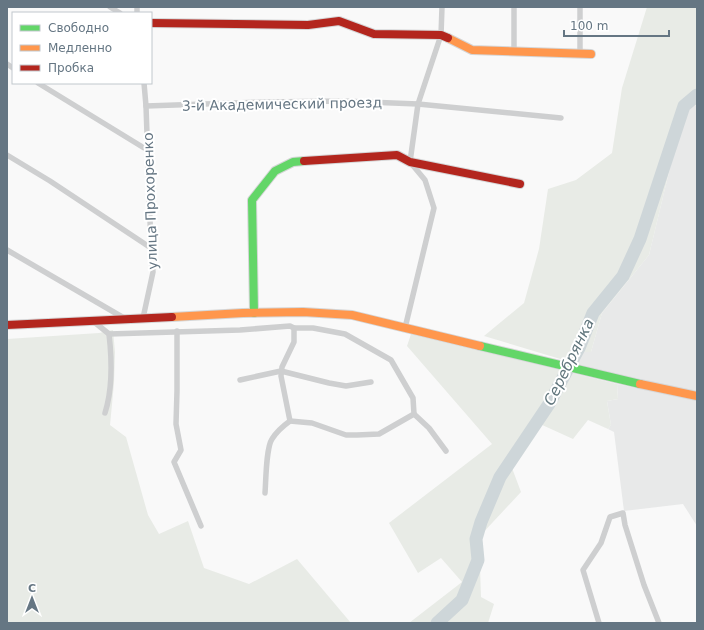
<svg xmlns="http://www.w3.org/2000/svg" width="704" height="630" font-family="'DejaVu Sans',sans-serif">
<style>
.built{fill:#e8e9e9}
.green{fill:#e8ebe6}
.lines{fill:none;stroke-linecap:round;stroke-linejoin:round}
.river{stroke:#ced6d9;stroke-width:13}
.fast-casing{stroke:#d5d6d7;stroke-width:10}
.slow-casing{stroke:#d5d6d7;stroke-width:10}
.jam-casing{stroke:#d5d6d7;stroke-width:10}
.street{stroke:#cecfd0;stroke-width:5.5}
.fast{stroke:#63d668;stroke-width:8}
.slow{stroke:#ff974d;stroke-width:8}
.jam{stroke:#b3261e;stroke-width:8}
.labels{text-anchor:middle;stroke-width:4;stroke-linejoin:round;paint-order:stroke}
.street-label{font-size:14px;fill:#657683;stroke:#fff}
.water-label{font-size:15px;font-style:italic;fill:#60757c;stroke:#fff}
</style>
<rect width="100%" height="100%" fill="#f9f9f9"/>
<g class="built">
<path d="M 693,105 L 697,106 L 697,391 L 652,383 L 577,364 L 581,352 L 591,352 L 602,313 L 649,255 L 682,118 Z"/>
<path d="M 617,384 L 697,401 L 697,526 L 683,504 L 624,511 L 614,432 L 608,429 L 611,425 L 607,401 L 618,399 Z"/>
</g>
<g class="green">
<path d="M 647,7 L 697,7 L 697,106 L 693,105 L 682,118 L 649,255 L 602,313 L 591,352 L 581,352 L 577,364 L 484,336 L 524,303 L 539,249 L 548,189 L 576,180 L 612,153 L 622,88 Z"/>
<path d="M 113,330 L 115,352 L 114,383 L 110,425 L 126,437 L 148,515 L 159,534 L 188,521 L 204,568 L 249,584 L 297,559 L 351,623 L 7,623 L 7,339 L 99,333 Z"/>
<path d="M 411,334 L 617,384 L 618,399 L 607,401 L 611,425 L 608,429 L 588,420 L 573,439 L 540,424 L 512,468 L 521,492 L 479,537 L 481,597 L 494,604 L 488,623 L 409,623 L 462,582 L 441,558 L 418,573 L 389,523 L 492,444 L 407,346 Z"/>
</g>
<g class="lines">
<path class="river" d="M 437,623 L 462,600 L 478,560 L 476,539 L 481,522 L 500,477 L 549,404 L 579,348 L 593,313 L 623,276 L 640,239 L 684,106 L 697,95"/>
<defs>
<g id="fast">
<path d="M 254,313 L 252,200 L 275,171 L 293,162 L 304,161"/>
<path d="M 480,346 L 640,384"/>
</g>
<g id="slow">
<path d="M 448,38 L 472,50 L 591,54"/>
<path d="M 172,317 L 243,313 L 303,312 L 352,315 L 480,346"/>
<path d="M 640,384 L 697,396"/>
</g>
<g id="jam">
<path d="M 151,23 L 308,25 L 339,21 L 374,34 L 441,35 L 448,38"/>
<path d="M 304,161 L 397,155 L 410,162 L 520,184"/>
<path d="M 7,325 L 172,317"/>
</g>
</defs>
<use href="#fast" class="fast-casing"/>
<use href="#slow" class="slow-casing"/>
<use href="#jam" class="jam-casing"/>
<g class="street">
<path d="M 110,7 L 120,13"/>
<path d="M 580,7 L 580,53"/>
<path d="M 137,13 L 137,7"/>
<path d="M 514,52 L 514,7"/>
<path d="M 7,64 L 13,68"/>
<path d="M 38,83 L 149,151"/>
<path d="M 146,106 L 267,102 L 342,101 L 418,104 L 561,118"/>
<path d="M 7,155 L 50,181 L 151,248"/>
<path d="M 7,250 L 124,318"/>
<path d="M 143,318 L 153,272 L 151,248 L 146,106 L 144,83"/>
<path d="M 93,321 L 109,334 C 112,360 113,388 105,413"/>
<path d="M 405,328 L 434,208 L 425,180 L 410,162 L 418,104 L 441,35 L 442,7"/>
<path d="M 177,331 L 177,391 L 176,424 L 181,450 L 174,462 L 201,526"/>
<path d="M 109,334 L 240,330 L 290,326 L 294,328 L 294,342 L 282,367 L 281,376 L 290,421 C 283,426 277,431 272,439 C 266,448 266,480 265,493"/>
<path d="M 240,380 L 281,371 L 329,383 L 346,386 L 371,382"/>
<path d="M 414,414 L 429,428 L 446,451"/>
<path d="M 290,421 L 312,423 L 346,435 L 357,435 L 379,434 L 414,414 L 413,398 L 391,360 L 345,334 L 313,328 L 294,328"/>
<path d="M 599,623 L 583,570 L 601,543 L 610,517 L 623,513 L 625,525 L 644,585 L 659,623"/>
</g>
<use href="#fast" class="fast"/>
<use href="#slow" class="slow"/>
<use href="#jam" class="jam"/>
</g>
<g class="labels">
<g class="street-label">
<text transform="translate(282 104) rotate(-1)" y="5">3-й Академический проезд</text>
<text transform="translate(150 201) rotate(-92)" y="5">улица Прохоренко</text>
</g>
<g class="water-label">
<text transform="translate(569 362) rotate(-64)" y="5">Серебрянка</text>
</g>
</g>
<rect width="704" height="630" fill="none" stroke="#657683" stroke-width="16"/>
<rect x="12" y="12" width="140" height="72" fill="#ffffff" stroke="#c1c8cd"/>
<rect x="20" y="25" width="20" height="6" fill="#63d668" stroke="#c1c8cd"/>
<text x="48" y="32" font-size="12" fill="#657683">Свободно</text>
<rect x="20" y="45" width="20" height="6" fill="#ff974d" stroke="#c1c8cd"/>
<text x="48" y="52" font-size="12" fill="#657683">Медленно</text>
<rect x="20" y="65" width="20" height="6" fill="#b3261e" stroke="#c1c8cd"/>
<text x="48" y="72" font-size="12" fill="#657683">Пробка</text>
<g transform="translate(32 598)" stroke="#ffffff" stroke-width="3" paint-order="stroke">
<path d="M0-3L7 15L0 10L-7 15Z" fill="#657683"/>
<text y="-6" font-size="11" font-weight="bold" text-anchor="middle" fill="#657683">С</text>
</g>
<path d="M564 30v6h105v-6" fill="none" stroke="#657683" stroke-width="2"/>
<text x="570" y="30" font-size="12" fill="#657683" stroke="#ffffff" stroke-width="3" paint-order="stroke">100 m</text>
</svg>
